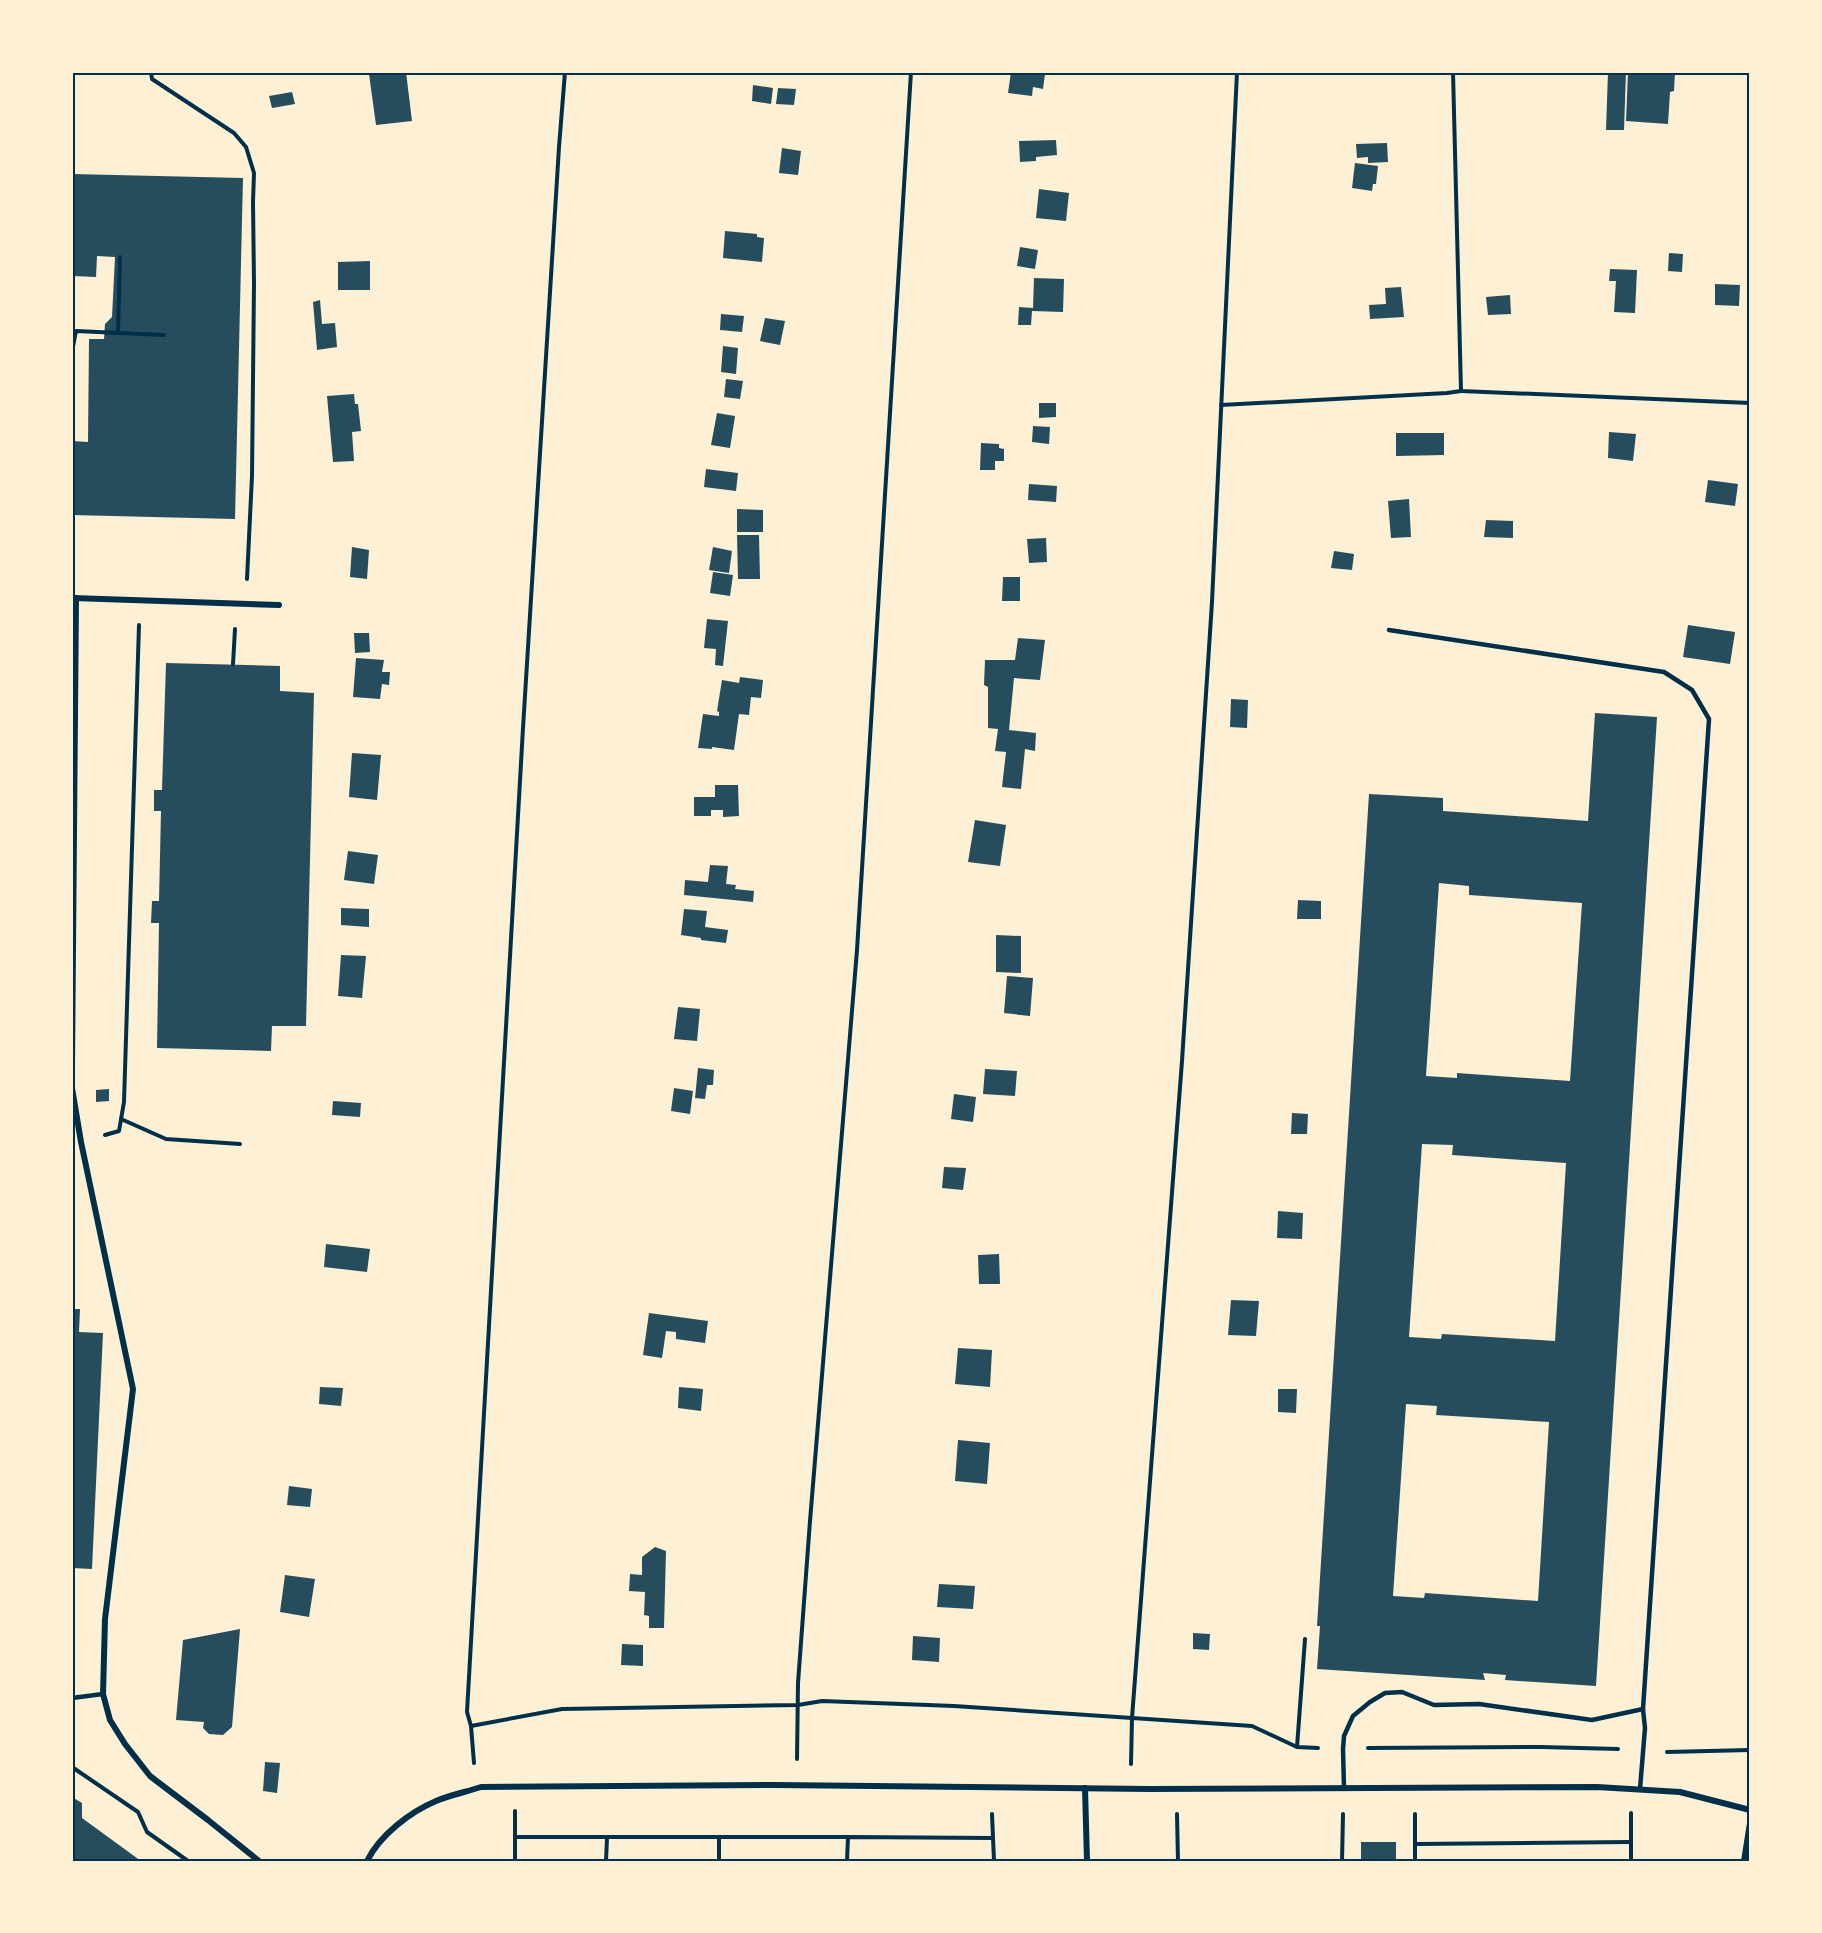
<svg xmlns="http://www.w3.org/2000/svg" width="1822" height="1933" font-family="Arial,sans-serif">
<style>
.building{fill:#264d5e;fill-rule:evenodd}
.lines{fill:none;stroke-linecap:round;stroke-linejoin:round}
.path{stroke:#003049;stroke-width:4}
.service{stroke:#003049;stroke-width:4.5}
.minor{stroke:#003049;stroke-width:6}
.neatline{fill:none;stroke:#003049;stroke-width:2}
</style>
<rect width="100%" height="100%" fill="#fdf0d5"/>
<g class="building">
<path d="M 381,72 L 406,72 L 412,121 L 376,125 L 369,74 Z"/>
<path d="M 1011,72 L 1045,74 L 1043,89 L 1033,87 L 1032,96 L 1008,93 Z"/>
<path d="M 1608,72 L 1626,72 L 1624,130 L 1606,130 Z"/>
<path d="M 1628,72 L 1675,72 L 1674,91 L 1670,92 L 1668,124 L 1626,121 Z"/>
<path d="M 753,85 L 773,88 L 771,104 L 752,101 Z"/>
<path d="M 778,88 L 796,89 L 794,105 L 776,104 Z"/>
<path d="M 292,92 L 295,104 L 272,108 L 269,96 Z"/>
<path d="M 1056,140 L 1057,155 L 1036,157 L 1036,161 L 1020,162 L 1019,141 Z"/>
<path d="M 1387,143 L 1388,162 L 1368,163 L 1368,157 L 1357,158 L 1356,144 Z"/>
<path d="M 782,148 L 801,151 L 798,175 L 779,173 Z"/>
<path d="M 1355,163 L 1378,166 L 1376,184 L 1373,184 L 1372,191 L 1352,188 Z"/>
<path d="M 72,174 L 243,178 L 235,519 L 72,515 L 72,441 L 88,442 L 89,339 L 104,339 L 105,324 L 112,317 L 115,257 L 97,256 L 96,277 L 72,276 Z"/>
<path d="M 1039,189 L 1069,193 L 1066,221 L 1036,218 Z"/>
<path d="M 725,231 L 757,234 L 757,237 L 764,238 L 762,262 L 723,258 Z"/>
<path d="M 1020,247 L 1038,250 L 1035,269 L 1017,266 Z"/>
<path d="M 1669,253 L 1683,254 L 1682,272 L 1668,271 Z"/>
<path d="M 370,261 L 370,290 L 338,290 L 338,262 Z"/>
<path d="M 1610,269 L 1637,270 L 1635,313 L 1614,312 L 1616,281 L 1609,281 Z"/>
<path d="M 1034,278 L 1064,279 L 1063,312 L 1032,311 L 1031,325 L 1018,325 L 1019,307 L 1033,308 Z"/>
<path d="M 1715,284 L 1740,285 L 1739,306 L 1715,305 Z"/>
<path d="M 1401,287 L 1404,317 L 1370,319 L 1369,305 L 1386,304 L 1385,288 Z"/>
<path d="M 1510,295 L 1511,314 L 1488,315 L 1486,297 Z"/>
<path d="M 320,300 L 322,324 L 335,323 L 337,347 L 317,350 L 313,302 Z"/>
<path d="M 721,314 L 744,316 L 742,332 L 720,330 Z"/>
<path d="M 765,318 L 785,321 L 780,345 L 760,341 Z"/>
<path d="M 723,346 L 738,348 L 736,374 L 721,372 Z"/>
<path d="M 726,379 L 743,381 L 740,399 L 724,397 Z"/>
<path d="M 354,394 L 355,404 L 358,404 L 361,431 L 352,432 L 354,461 L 333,462 L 327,396 Z"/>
<path d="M 1039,403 L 1056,403 L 1056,417 L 1039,418 Z"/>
<path d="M 717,413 L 735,416 L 730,448 L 711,445 Z"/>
<path d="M 1033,426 L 1050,427 L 1049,444 L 1032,442 Z"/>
<path d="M 1609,432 L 1636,434 L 1633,461 L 1608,458 Z"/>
<path d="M 1396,433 L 1444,433 L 1444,455 L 1396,456 Z"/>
<path d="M 981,443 L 999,444 L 999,448 L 1004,449 L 1004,461 L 995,461 L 995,470 L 980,470 Z"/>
<path d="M 706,469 L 738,473 L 736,491 L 704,487 Z"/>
<path d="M 1708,480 L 1738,484 L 1735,506 L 1705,502 Z"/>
<path d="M 1029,484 L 1057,486 L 1056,502 L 1028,500 Z"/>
<path d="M 1409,499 L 1411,537 L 1391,538 L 1388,501 Z"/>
<path d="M 737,509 L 763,510 L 763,532 L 737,532 Z"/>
<path d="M 1486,520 L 1513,521 L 1513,538 L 1484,537 Z"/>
<path d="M 737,535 L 759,535 L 760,579 L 738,579 Z"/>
<path d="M 1046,538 L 1047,562 L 1029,563 L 1027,539 Z"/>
<path d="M 352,547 L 369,550 L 367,579 L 350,577 Z"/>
<path d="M 713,547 L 732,551 L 729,573 L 709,570 Z"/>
<path d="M 1334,551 L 1354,554 L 1352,570 L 1331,568 Z"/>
<path d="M 713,572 L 733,575 L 730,596 L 710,593 Z"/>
<path d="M 1003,577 L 1020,577 L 1020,601 L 1002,601 Z"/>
<path d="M 707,619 L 728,621 L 723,666 L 715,665 L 716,649 L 704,648 Z"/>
<path d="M 1688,625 L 1735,632 L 1730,664 L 1683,657 Z"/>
<path d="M 354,633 L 369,633 L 370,652 L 355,653 Z"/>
<path d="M 1018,638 L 1045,640 L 1040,680 L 1014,678 L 1009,730 L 1036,733 L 1035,751 L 1025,749 L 1021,789 L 1002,787 L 1006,752 L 995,751 L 998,729 L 988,728 L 988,687 L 984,685 L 985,660 L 1015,660 Z"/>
<path d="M 356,658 L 384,660 L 382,672 L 390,672 L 389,685 L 382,684 L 380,699 L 353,697 Z"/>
<path d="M 166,663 L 280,666 L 280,691 L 314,693 L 306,1026 L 272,1026 L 271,1051 L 157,1048 L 159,923 L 151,923 L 152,901 L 159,901 L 161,811 L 154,811 L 154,790 L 162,790 Z"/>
<path d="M 740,677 L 763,680 L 761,698 L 751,697 L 749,715 L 739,714 L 734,750 L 712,747 L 712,749 L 698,748 L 703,714 L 719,716 L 719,712 L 717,711 L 722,680 L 739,683 Z"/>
<path d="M 1231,699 L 1248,700 L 1247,728 L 1230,727 Z"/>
<path d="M 1595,713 L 1657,717 L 1596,1686 L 1505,1680 L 1506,1675 L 1483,1673 L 1485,1680 L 1317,1669 L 1320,1626 L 1317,1626 L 1369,794 L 1443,798 L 1443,811 L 1588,821 ZM 1439,883 L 1469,886 L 1469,895 L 1582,903 L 1570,1081 L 1457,1073 L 1457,1078 L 1426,1076 ZM 1422,1144 L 1453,1145 L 1452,1155 L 1566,1163 L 1555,1341 L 1442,1334 L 1441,1339 L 1409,1337 ZM 1406,1404 L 1437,1406 L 1436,1415 L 1549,1422 L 1538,1601 L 1425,1593 L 1424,1598 L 1393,1596 Z"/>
<path d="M 352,753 L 381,755 L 377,800 L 349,797 Z"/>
<path d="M 715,785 L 738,785 L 739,816 L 723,817 L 723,810 L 711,810 L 711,816 L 694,816 L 694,797 L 715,797 Z"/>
<path d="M 975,820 L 1006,825 L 1000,866 L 968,862 Z"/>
<path d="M 348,851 L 378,855 L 374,884 L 344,880 Z"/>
<path d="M 710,865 L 728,866 L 726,884 L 736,885 L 735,889 L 754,891 L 753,902 L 684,895 L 685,880 L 708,882 Z"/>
<path d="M 1298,900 L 1321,901 L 1321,919 L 1297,919 Z"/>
<path d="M 341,908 L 369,909 L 369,927 L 341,925 Z"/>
<path d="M 684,909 L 707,911 L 705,927 L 728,930 L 726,943 L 701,940 L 701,938 L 681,935 Z"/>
<path d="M 996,935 L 1021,936 L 1021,973 L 996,972 Z"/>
<path d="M 341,955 L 366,956 L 362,998 L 338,996 Z"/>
<path d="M 1007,976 L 1033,978 L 1030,1016 L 1004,1013 Z"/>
<path d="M 678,1007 L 700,1009 L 697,1041 L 674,1039 Z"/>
<path d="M 698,1068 L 714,1070 L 713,1085 L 707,1085 L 705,1099 L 695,1098 Z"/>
<path d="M 985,1069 L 1017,1071 L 1015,1096 L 983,1094 Z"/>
<path d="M 674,1088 L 693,1091 L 690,1114 L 671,1111 Z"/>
<path d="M 109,1089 L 109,1101 L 96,1102 L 96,1090 Z"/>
<path d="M 954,1094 L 976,1097 L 973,1122 L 951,1119 Z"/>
<path d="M 333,1101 L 361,1103 L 360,1117 L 332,1115 Z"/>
<path d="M 1292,1113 L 1308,1114 L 1307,1134 L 1291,1134 Z"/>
<path d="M 944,1167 L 966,1168 L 963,1190 L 942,1188 Z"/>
<path d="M 1278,1211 L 1303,1213 L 1302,1239 L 1277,1238 Z"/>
<path d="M 326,1244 L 370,1249 L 367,1272 L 324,1267 Z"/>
<path d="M 999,1254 L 1000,1284 L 979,1284 L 978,1255 Z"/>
<path d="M 1231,1300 L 1259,1301 L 1256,1336 L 1228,1335 Z"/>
<path d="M 72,1309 L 80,1309 L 79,1332 L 103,1333 L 92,1569 L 72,1568 Z"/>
<path d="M 649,1313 L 708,1321 L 705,1343 L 676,1339 L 676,1332 L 666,1331 L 662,1358 L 643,1355 Z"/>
<path d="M 958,1348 L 992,1350 L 990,1387 L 955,1384 Z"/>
<path d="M 320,1387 L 343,1388 L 341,1406 L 319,1404 Z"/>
<path d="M 679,1387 L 703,1389 L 701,1411 L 678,1408 Z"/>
<path d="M 1278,1389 L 1297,1389 L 1296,1413 L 1278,1412 Z"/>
<path d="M 958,1440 L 990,1443 L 987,1484 L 955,1481 Z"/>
<path d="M 289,1486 L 312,1489 L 310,1507 L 287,1505 Z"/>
<path d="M 655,1547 L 666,1551 L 664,1628 L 649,1628 L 649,1616 L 644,1615 L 645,1592 L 629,1591 L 630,1574 L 642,1575 L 642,1557 Z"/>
<path d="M 285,1575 L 315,1579 L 309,1617 L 280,1612 Z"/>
<path d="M 939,1584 L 975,1586 L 973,1609 L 937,1607 Z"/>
<path d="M 240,1629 L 232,1727 L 223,1735 L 209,1734 L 203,1728 L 204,1722 L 176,1720 L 183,1640 Z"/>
<path d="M 1193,1633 L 1210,1634 L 1209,1650 L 1193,1649 Z"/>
<path d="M 913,1636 L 940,1638 L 939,1662 L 912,1660 Z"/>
<path d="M 622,1644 L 643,1645 L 643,1666 L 621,1665 Z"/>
<path d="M 265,1762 L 280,1763 L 277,1793 L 263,1791 Z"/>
<path d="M 72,1797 L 82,1803 L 82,1818 L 141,1861 L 72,1861 Z"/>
<rect x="1361" y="1842" width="35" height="19"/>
</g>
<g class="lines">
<g class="path">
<path d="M 151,72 L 152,79 L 234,133 L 246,147 L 254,173 L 253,202 L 254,283 L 252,476 L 247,579"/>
<path d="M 1453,72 L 1461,391 L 1750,403"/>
<path d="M 118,332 L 120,257"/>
<path d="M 72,352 L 76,331 L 164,335"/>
<path d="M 1221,405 L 1447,393 L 1461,391"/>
<path d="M 233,664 L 235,629"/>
<path d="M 121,1119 L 166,1139 L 240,1144"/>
<path d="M 105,1135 L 119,1131 L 124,1102 L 139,625"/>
<path d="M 471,1726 L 562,1709 L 798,1705 L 822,1701 L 954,1706 L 1252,1726 L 1297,1747 L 1318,1748"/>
<path d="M 1297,1747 L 1305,1639"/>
<path d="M 1368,1748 L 1542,1747 L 1618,1749"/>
<path d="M 1667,1752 L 1750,1750"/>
<path d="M 797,1759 L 798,1683 L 810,1521 L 857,950 L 911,72"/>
<path d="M 474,1763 L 471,1726 L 467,1712 L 523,728 L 559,147 L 565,72"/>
<path d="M 1131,1764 L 1132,1718 L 1182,1061 L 1212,602 L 1237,72"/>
<path d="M 72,1767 L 138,1812 L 147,1832 L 188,1861"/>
<path d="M 992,1814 L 994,1861"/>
<path d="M 1177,1814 L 1178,1861"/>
<path d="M 515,1837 L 848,1837"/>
<path d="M 1415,1844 L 1631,1842"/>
<path d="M 515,1861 L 515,1811"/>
<path d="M 606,1861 L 607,1838"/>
<path d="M 719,1861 L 719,1837"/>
<path d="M 847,1861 L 848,1837 L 993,1838"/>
<path d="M 1342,1861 L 1343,1814"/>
<path d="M 1415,1861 L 1415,1814"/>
<path d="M 1631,1861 L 1631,1813"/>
</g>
<g class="service">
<path d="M 1389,630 L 1664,672 L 1692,690 L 1709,719 L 1643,1709 L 1645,1728 L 1640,1789"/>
<path d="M 72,1698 L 103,1694"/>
<path d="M 1344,1788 L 1343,1749 L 1344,1736 L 1353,1716 L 1370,1702 L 1385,1693 L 1402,1692 L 1434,1705 L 1479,1704 L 1592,1720 L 1643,1709"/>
</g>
<g class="minor">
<path d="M 73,598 L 279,605"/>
<path d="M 72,1065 L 76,598"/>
<path d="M 72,1088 L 81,1142 L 133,1389 L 105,1619 L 103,1694 L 110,1720 L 125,1744 L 150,1776 L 208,1820 L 259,1861"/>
<path d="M 1085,1788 L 1087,1861"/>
<path d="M 367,1861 C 380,1835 410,1812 436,1801 C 450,1795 466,1792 481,1787 L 776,1785 L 1149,1789 L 1597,1787 L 1680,1792 L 1750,1810"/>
<path d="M 1744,1861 L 1750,1823"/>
</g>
</g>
<rect width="1822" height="1933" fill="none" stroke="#fdf0d5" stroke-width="147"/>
<rect x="74" y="74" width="1674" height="1786" class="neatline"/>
</svg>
